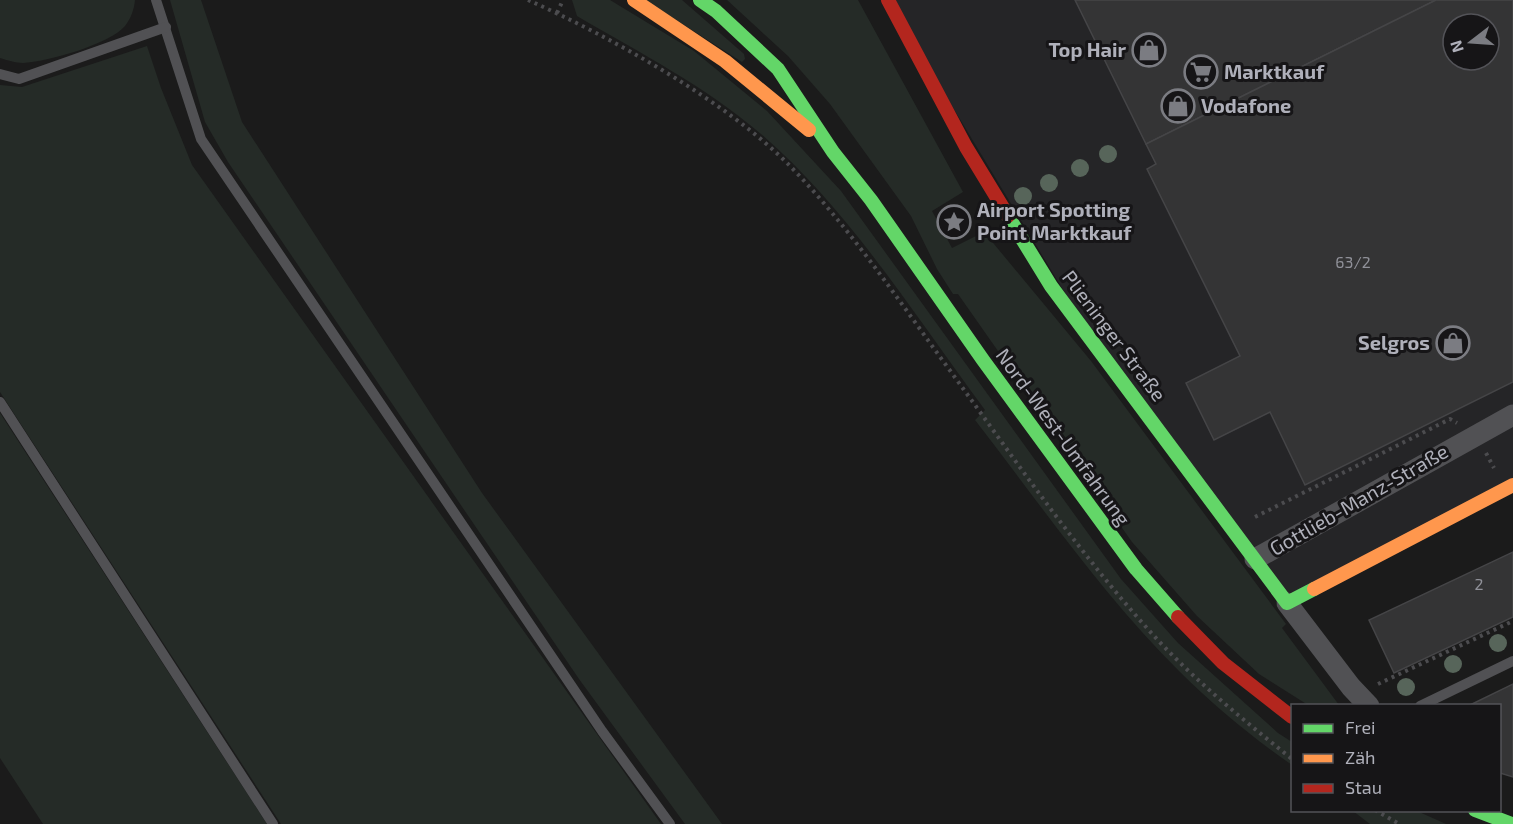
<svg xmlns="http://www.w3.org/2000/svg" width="1513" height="824" font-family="'Exo 2',sans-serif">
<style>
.built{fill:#252527;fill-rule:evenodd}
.green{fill:#252b27}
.building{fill:#343435;stroke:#454547;stroke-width:1.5;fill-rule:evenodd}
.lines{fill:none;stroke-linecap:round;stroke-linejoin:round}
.path{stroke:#4c4c4f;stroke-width:4;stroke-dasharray:3 4.5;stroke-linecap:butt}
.lane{stroke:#515154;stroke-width:10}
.street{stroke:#515154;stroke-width:21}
.fast{stroke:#63d668;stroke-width:14}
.slow{stroke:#ff974d;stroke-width:14}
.jam{stroke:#b3261e;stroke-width:14}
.tree{fill:#57655a}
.labels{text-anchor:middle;stroke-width:6;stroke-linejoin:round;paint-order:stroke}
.number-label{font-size:16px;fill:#909199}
.poi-label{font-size:20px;font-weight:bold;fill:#afb0ba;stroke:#161517;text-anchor:start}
.street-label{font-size:20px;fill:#afb0ba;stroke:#161517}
</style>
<rect width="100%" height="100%" fill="#1b1b1b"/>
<path class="built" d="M 888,0 L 1513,0 L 1513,485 L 1287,603 L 1094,341 ZM 1453,24 L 1489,24 L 1489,60 L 1453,60 Z"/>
<g class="green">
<path d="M 0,0 L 135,0 C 134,10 131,18 125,26 C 110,44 47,62 23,63 C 16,63 7,60 0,58 Z"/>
<path d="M 170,0 L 201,0 L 242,122 L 482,493 L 722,824 L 685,824 L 579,679 L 228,162 L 205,122 Z"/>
<path d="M 572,0 L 610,0 L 694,51 L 767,111 L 841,191 L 1121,579 L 1178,643 L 1278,733 L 1292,742 L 1292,765 C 1253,738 1214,706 1180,672 C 1104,597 1040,504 975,420 L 985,410 C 915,316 850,211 761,134 C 705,86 640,53 577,16 Z"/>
<path d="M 645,0 L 682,0 L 744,54 L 745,59 L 742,62 Z"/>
<path d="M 727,0 L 858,0 L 963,192 L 932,211 L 952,248 L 984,232 L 1091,361 L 1286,624 L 1282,628 L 1339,705 L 1308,705 L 1259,674 L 1197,616 L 1132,542 L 958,294 L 953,294 L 937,269 L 911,216 L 830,104 L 788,56 Z"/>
<path d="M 147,46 L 161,88 L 192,165 L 661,824 L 281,824 L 0,392 L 0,85 L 22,87 Z"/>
<path d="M 0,413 L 267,824 L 43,824 L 0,758 Z"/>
<path d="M 1353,811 L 1417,811 L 1446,824 L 1370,824 Z"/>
</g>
<g class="building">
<path d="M 1075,0 L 1436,0 L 1146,144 Z"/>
<path d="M 1436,0 L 1513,0 L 1513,382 L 1305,485 L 1270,412 L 1214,440 L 1186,383 L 1240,356 L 1147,169 L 1156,164 L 1146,144 ZM 1453,24 L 1489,24 L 1489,60 L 1453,60 Z"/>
<path d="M 1513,552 L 1513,617 L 1394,673 L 1369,620 Z"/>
<path d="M 1513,684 L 1513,777 L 1500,773 L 1500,706 L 1468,706 Z"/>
</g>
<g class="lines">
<g class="path">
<path d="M 528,0 C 611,37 728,102 791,167 C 848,226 895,295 943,361 C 1009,451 1072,544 1146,627 C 1189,676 1241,718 1292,759"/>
<path d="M 557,13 L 563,0"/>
<path d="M 1486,453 L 1494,468"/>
<path d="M 1255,517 L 1450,419 L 1457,423"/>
<path d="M 1378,684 L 1513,621"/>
<path d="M 1375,810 L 1399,824"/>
</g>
<g class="lane">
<path d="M 156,0 L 201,139 L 602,731 L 670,824"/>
<path d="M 0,74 L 19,79 L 166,27"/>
<path d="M 0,402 L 273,824"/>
<path d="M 1420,706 L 1513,661"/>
</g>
<g class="street">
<path d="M 1255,559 L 1513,415"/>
<path d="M 1287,603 L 1351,687 L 1369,706"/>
</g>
<g class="fast">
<path d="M 700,0 L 716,11 L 778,69 L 833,152 L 871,200 L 983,360 L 1136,569 L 1178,617"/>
<path d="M 1008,216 L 1051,286 L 1287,603 L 1314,589"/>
<path d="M 1475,810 L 1512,824"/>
</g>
<g class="slow">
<path d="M 634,0 L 725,61 L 809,130"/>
<path d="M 1314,589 L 1513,485"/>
</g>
<g class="jam">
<path d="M 888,0 L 966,147 L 1008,216"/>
<path d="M 1178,617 L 1223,663 L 1292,717"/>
</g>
</g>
<g class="tree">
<circle cx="1108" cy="154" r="9"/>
<circle cx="1080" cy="168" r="9"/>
<circle cx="1049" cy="183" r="9"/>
<circle cx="1023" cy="196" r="9"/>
<circle cx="1498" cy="643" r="9"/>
<circle cx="1453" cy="664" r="9"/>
<circle cx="1406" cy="687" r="9"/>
</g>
<defs>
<symbol id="shop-ring" viewBox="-11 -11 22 22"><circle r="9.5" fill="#161517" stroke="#7b7c82" stroke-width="1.5"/><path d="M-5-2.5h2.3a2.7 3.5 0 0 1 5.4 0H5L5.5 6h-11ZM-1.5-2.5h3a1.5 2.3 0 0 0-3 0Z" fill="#7b7c82"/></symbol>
<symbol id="supermarket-ring" viewBox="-11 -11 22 22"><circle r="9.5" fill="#161517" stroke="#7b7c82" stroke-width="1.5"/><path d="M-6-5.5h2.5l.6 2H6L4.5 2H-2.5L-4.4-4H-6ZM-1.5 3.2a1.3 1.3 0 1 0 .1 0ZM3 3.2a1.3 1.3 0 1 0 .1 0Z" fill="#7b7c82"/></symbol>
<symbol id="sight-ring" viewBox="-11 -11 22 22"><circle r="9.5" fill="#161517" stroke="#7b7c82" stroke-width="1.5"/><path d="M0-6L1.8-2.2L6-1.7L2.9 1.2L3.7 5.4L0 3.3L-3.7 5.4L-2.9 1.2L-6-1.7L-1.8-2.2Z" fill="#7b7c82"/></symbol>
</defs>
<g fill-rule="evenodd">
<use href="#shop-ring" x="1130" y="31" width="38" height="38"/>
<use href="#supermarket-ring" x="1182" y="53" width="38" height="38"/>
<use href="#shop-ring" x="1159" y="87" width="38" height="38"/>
<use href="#sight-ring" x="935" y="203" width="38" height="38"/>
<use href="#shop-ring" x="1434" y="324" width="38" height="38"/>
</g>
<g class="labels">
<g class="number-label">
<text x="1353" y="268">63/2</text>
<text x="1479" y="590">2</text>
</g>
<g class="poi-label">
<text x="1126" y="57" text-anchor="end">Top Hair</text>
<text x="1224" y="79">Marktkauf</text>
<text x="1201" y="113">Vodafone</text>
<text x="977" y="217">Airport Spotting<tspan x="977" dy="23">Point Marktkauf</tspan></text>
<text x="1430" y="350" text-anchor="end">Selgros</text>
</g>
<g class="street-label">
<text transform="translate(1114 336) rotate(53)" y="7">Plieninger Straße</text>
<text transform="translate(1063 437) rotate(54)" y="7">Nord-West-Umfahrung</text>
<text transform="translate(1359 500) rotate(-30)" y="7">Gottlieb-Manz-Straße</text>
</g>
</g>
<rect x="1291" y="704" width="210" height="108" fill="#161517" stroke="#535358" stroke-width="1.5"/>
<rect x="1303" y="724" width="30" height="9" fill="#63d668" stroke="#535358" stroke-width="1.5"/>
<text x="1345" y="734" font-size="18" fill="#afb0ba">Frei</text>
<rect x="1303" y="754" width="30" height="9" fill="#ff974d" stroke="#535358" stroke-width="1.5"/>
<text x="1345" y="764" font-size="18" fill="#afb0ba">Zäh</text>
<rect x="1303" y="784" width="30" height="9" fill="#b3261e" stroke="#535358" stroke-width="1.5"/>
<text x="1345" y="794" font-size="18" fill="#afb0ba">Stau</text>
<g transform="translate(1471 42) rotate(253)"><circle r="28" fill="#161517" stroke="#535358" stroke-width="1.5"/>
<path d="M0-4.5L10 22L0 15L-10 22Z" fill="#7b7c82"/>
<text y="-9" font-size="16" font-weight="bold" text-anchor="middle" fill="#afb0ba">N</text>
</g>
</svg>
